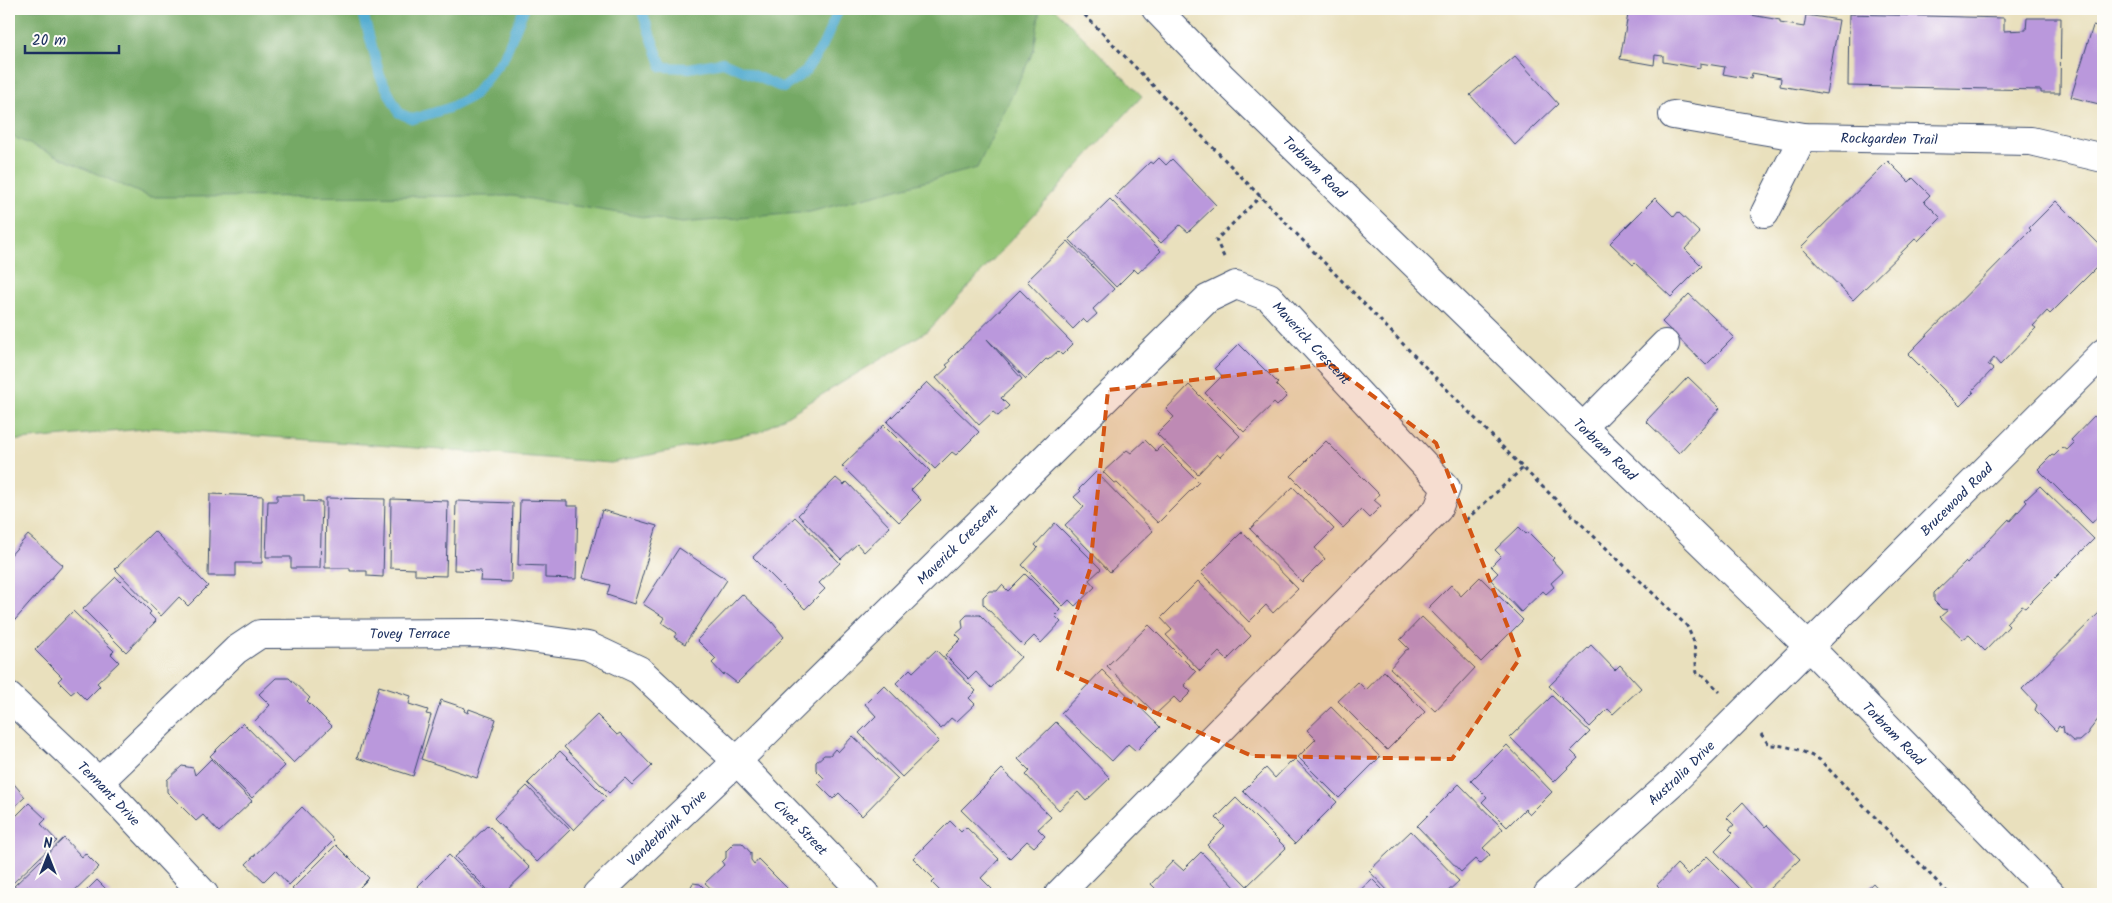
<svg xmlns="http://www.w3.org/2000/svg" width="2112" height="903" font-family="Kalam,sans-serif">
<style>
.green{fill:#92c373;stroke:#567968}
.forest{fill:#75a965;stroke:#486c62}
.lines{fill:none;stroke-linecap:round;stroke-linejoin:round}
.stream{stroke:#53acd0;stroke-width:10}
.building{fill:#ba98dc}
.minor-casing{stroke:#3a4a6c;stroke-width:30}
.major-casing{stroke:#3a4a6c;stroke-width:30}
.path{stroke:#3a4a6c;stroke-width:3;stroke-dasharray:4 4;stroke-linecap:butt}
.minor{stroke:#fff;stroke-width:28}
.major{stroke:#fff;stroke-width:28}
.marked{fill:#d45514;fill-opacity:0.2;stroke:#d45514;stroke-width:4;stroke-dasharray:10 6;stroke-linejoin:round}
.labels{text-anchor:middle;stroke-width:5;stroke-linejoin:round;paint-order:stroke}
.street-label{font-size:14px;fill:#1b2f5e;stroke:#fdfcf7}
</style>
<rect width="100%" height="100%" fill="#fdfcf7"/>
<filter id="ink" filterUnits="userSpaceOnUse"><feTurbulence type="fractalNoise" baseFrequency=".02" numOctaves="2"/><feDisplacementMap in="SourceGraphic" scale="10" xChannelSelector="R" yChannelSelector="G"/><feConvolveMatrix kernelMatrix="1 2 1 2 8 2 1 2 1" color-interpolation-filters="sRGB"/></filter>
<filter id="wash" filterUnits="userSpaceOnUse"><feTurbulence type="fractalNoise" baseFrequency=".0096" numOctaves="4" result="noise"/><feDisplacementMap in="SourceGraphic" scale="20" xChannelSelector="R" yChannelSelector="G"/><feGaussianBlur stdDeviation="1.12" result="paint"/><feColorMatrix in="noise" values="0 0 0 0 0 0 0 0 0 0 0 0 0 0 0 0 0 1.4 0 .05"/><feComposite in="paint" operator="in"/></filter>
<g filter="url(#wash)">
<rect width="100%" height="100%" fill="#e9e0bd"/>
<path class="green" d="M 9,9 L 1055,9 L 1142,96 L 929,330 L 760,432 L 611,463 L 154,428 L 9,441 Z"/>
<path class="forest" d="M 9,9 L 1040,9 L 1034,50 L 977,168 L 810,212 L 681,223 L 513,196 L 149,197 L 9,135 Z"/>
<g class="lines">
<g class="stream">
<path d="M 362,9 L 380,76 L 399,113 L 413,119 L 449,108 L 473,96 L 504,57 L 524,9"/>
<path d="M 641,9 L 662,67 L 689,68 L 723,62 L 783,88 L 805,72 L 822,47 L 839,9"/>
</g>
</g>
<g id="blocks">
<g class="building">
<path d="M 1629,9 L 1752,9 L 1751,15 L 1780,20 L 1780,23 L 1804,27 L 1806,15 L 1839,20 L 1826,94 L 1780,86 L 1781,78 L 1752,73 L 1751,79 L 1723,74 L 1725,67 L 1700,63 L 1700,68 L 1663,62 L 1663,56 L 1655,55 L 1654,65 L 1620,59 Z"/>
<path d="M 1849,14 L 2004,18 L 2004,31 L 2026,30 L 2027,18 L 2061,18 L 2060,93 L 2041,93 L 2041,90 L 1848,86 Z"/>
<path d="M 2093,26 L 2103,29 L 2103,105 L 2071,97 Z"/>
<path d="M 1515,56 L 1558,104 L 1515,145 L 1470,95 Z"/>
<path d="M 1159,158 L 1166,165 L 1172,159 L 1216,205 L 1188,232 L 1180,225 L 1161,243 L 1115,196 L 1150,162 L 1153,164 Z"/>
<path d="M 1888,161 L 1909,182 L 1913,178 L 1930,195 L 1924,201 L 1941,218 L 1918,241 L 1916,238 L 1853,300 L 1801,247 Z"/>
<path d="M 1655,198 L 1674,217 L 1678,212 L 1700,233 L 1685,249 L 1702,266 L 1671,297 L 1635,263 L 1633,265 L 1610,243 Z"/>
<path d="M 1110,199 L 1161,251 L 1138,273 L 1134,269 L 1116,287 L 1069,239 Z"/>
<path d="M 2056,201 L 2103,248 L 2103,261 L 2050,314 L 2047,311 L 2033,326 L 2036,328 L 2000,365 L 1994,358 L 1988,365 L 1993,369 L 1973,390 L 1974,392 L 1960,406 L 1908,354 L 2031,230 L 2029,228 Z"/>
<path d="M 1068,241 L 1114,289 L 1093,309 L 1097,314 L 1087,323 L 1083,319 L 1073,329 L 1027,281 Z"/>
<path d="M 1020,290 L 1073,344 L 1062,355 L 1058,351 L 1048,360 L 1046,359 L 1026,379 L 987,339 L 1022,379 L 1001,398 L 1009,406 L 998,416 L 993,412 L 979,425 L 936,378 L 948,367 L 946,365 L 950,362 L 949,360 Z"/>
<path d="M 1689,294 L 1734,337 L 1706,365 L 1662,322 Z"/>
<path d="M 1239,344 L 1278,383 L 1276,385 L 1287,396 L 1277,406 L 1274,403 L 1244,432 L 1205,393 L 1222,376 L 1215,368 Z"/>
<path d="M 1688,377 L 1720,408 L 1679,453 L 1646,421 Z"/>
<path d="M 927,382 L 979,432 L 956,455 L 952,452 L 935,469 L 887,422 Z"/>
<path d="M 1189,385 L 1240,436 L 1220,457 L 1217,454 L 1198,474 L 1157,434 L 1174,417 L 1166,409 Z"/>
<path d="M 2103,415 L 2103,511 L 2092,523 L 2038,469 L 2052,455 L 2054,456 L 2063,447 L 2067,450 L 2074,443 L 2071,440 L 2094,416 L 2099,420 Z"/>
<path d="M 884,425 L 930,471 L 911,490 L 921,500 L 899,522 L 842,466 Z"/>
<path d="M 1145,440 L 1156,451 L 1162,445 L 1199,482 L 1158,523 L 1117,483 L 1115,484 L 1103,472 L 1127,450 L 1131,453 Z"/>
<path d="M 1326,441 L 1379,494 L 1374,500 L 1381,506 L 1369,518 L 1361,510 L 1343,528 L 1291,476 Z"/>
<path d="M 1096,472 L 1153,531 L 1110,572 L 1065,525 L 1084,507 L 1074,497 L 1081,491 L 1079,489 Z"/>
<path d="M 836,478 L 844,485 L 847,482 L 890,527 L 864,552 L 857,544 L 841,559 L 798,515 Z"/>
<path d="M 2040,486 L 2094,539 L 2025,608 L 2022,606 L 2006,623 L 2009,626 L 1985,651 L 1969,635 L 1963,639 L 1940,617 L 1948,610 L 1942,609 L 1934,601 L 1934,593 L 1966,562 L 1967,563 L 2009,519 L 2010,521 L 2027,502 L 2025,500 Z"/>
<path d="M 1293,487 L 1334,529 L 1315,548 L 1325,559 L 1302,582 L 1250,529 Z"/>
<path d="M 210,494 L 263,496 L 262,563 L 236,563 L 236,576 L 208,576 Z"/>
<path d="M 277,495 L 304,495 L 304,501 L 322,502 L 320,568 L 291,568 L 291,557 L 266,557 L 268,501 L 277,501 Z"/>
<path d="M 326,498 L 385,499 L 383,577 L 367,576 L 367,571 L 350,571 L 350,568 L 325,568 Z"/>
<path d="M 391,499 L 448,501 L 446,576 L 415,575 L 415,569 L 390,568 Z"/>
<path d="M 520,500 L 567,501 L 567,506 L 578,506 L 576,579 L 545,578 L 545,566 L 518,565 Z"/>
<path d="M 456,501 L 513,503 L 511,582 L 480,581 L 481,571 L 454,570 Z"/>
<path d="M 602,510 L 657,526 L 634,604 L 607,595 L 610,585 L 583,578 Z"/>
<path d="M 795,517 L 840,563 L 819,583 L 825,589 L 805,609 L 753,557 Z"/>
<path d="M 1055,523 L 1101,569 L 1089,580 L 1095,587 L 1075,606 L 1069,600 L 1063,606 L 1022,565 L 1038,548 L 1035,545 Z"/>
<path d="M 1519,527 L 1526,534 L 1528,532 L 1554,558 L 1552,560 L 1563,572 L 1551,583 L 1554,587 L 1546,594 L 1543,591 L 1521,612 L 1491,580 L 1498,573 L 1491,566 L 1501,556 L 1495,550 Z"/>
<path d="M 154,531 L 208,586 L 188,606 L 179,597 L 161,616 L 115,569 Z"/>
<path d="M 1242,532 L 1298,589 L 1273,613 L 1266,605 L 1249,622 L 1201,573 Z"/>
<path d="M 28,535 L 63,565 L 15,620 L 9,614 L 9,557 Z"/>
<path d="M 679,548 L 727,580 L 685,644 L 674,637 L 677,633 L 662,623 L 665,618 L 643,604 Z"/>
<path d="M 1025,574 L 1061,610 L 1055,616 L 1061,622 L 1041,643 L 1034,636 L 1024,646 L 983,604 L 983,597 L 989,591 L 997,591 L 1002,585 L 1008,591 Z"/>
<path d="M 116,577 L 151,612 L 149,614 L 156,621 L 126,652 L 83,609 Z"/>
<path d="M 1480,577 L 1523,620 L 1481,662 L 1428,608 L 1451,585 L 1461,596 Z"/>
<path d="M 1198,581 L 1251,636 L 1227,660 L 1219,652 L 1200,671 L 1166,635 L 1172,630 L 1161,618 Z"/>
<path d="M 742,594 L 772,622 L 784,637 L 737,683 L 724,673 L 723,675 L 712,663 L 716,659 L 697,640 Z"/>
<path d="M 2103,609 L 2103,713 L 2089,731 L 2089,733 L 2080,741 L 2073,741 L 2064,733 L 2063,726 L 2061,728 L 2059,726 L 2056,731 L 2035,710 L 2037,705 L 2022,689 Z"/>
<path d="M 73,611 L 114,651 L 111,654 L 119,662 L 97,683 L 100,686 L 86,700 L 76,690 L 71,694 L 58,681 L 62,677 L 35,650 Z"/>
<path d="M 967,615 L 980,615 L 1021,657 L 991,688 L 976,672 L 969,679 L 945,655 L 961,639 L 956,634 L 963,628 L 962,620 Z"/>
<path d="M 1422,617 L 1475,668 L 1435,711 L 1390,668 L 1406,650 L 1409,649 L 1400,640 Z"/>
<path d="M 1149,625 L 1196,672 L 1184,685 L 1191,692 L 1180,703 L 1174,697 L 1156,714 L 1107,666 Z"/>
<path d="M 1591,645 L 1615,670 L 1620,665 L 1641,688 L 1613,714 L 1608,709 L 1590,727 L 1549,686 Z"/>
<path d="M 936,650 L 976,691 L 969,698 L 975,704 L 956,722 L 951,718 L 941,729 L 896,683 L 910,669 L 913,672 Z"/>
<path d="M 1102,670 L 1160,727 L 1136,751 L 1128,744 L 1112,761 L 1061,713 Z"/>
<path d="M 1384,671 L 1425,712 L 1387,750 L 1338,701 L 1358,682 L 1366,690 Z"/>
<path d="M 276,678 L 289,678 L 310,698 L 307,701 L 332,726 L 294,763 L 254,722 L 270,705 L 259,694 Z"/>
<path d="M 884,685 L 939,741 L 902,777 L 859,733 L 876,716 L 865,704 Z"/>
<path d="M 379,686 L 411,696 L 409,704 L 428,710 L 426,714 L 431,715 L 413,776 L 357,758 Z"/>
<path d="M 1552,696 L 1590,732 L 1571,751 L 1578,758 L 1554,782 L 1510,737 Z"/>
<path d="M 441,700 L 465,708 L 464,711 L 468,713 L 469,709 L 496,719 L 477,778 L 421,759 Z"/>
<path d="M 1331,707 L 1380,757 L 1339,798 L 1298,757 L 1316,739 L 1307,730 Z"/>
<path d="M 597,715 L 617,735 L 620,733 L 652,766 L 632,785 L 625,778 L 609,793 L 564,747 Z"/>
<path d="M 1056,722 L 1110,778 L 1086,801 L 1078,792 L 1059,810 L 1026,775 L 1030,771 L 1018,759 Z"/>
<path d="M 243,723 L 285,766 L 252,798 L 210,756 Z"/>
<path d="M 853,736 L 898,779 L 862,816 L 839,793 L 833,799 L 818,784 L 824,778 L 816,770 L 816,762 L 824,755 L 830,755 L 835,749 L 838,752 Z"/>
<path d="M 1507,745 L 1552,792 L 1530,814 L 1525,809 L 1507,827 L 1482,802 L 1487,797 L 1471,781 Z"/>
<path d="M 560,751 L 606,797 L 574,830 L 528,783 Z"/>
<path d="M 211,759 L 252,801 L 219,832 L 203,815 L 196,821 L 167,792 L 167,780 L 182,766 L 193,768 L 195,775 Z"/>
<path d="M 1295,759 L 1337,802 L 1295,844 L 1243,791 L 1266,768 L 1275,778 L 1289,763 L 1290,764 Z"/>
<path d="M 1002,769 L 1051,817 L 1038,829 L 1045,836 L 1034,847 L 1027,841 L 1010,858 L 961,810 Z"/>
<path d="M 9,778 L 25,797 L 9,812 Z"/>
<path d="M 1459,784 L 1503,829 L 1483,848 L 1490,855 L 1480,864 L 1475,859 L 1461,872 L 1417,826 Z"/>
<path d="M 527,786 L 570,830 L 537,862 L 494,818 Z"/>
<path d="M 1236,798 L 1286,848 L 1247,886 L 1207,845 L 1225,827 L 1216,818 Z"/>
<path d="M 1743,802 L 1765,827 L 1767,825 L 1800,859 L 1764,894 L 1757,894 L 1715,851 L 1733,833 L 1729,829 L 1734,825 L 1727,818 Z"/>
<path d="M 29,803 L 46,819 L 41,824 L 57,841 L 13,883 L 9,879 L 9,823 Z"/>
<path d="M 302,807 L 334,840 L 289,885 L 275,870 L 264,881 L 246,864 Z"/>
<path d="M 950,821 L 961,832 L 966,827 L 999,859 L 981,878 L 992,889 L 987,894 L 943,894 L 932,883 L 935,880 L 913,858 Z"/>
<path d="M 488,825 L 530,868 L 503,894 L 492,894 L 455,857 Z"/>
<path d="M 1411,831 L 1459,881 L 1445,894 L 1433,894 L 1430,891 L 1427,894 L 1391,894 L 1369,871 Z"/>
<path d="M 64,838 L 82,857 L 85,853 L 99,867 L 71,894 L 20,894 L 20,891 L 14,886 Z"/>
<path d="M 734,843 L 742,843 L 751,853 L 751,860 L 754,864 L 758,859 L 788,889 L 783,894 L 717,894 L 705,883 L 724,865 L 722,862 L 726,858 L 726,851 Z"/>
<path d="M 336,845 L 369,878 L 353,894 L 297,894 L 292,889 Z"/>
<path d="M 1201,852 L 1242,894 L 1161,894 L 1151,884 L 1173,861 L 1183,870 Z"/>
<path d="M 449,855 L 489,894 L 423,894 L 416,888 Z"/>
<path d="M 1707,856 L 1745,894 L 1666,894 L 1657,885 L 1677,864 L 1688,875 Z"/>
<path d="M 1372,879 L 1387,894 L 1356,894 Z"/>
<path d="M 97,880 L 108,891 L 112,894 L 83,894 Z"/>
<path d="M 693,883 L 700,884 L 710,894 L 679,894 L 684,889 L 688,892 Z"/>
<path d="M 1873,883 L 1883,894 L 1861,894 Z"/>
</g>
</g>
</g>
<g filter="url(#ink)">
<use href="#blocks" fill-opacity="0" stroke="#3a4a6c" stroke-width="1"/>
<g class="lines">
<defs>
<g id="minor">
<path id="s1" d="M 1673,115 L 1803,137 L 2031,141 L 2103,158"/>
<path d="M 1765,213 L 1803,137"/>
<path d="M 1583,427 L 1665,344"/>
<path id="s2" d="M 9,697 L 99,782 L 204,894"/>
<path id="s3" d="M 99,782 L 236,650 L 260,634 L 494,633 L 588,646 L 639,670 L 737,761 L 865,894"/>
<path id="s4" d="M 597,894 L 737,761 L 1207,299 L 1236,285 L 1269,297 L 1446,488 L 1438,509 L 1059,894"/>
<path id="s5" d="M 1548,894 L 1678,777 L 2103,353"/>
</g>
<g id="major">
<path id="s6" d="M 1156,9 L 1221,76 L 1808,646 L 2051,894"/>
</g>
</defs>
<use href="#minor" class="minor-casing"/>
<use href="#major" class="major-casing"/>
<g class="path">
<path d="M 1079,9 L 1523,468 L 1687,626 L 1694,642 L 1697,674 L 1704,676 L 1720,692"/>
<path d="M 1224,257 L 1216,240 L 1261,196"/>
<path d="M 1466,520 L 1523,468"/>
<path d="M 1761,734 L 1769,745 C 1789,745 1803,751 1820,760 L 1949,894"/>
</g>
<use href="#minor" class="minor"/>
<use href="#major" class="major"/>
</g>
</g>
<path class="marked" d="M 1330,364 L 1436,443 L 1520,658 L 1452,759 L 1252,756 L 1058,669 L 1090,569 L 1108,390 Z"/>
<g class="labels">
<g class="street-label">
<text dy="5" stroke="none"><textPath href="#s1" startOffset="218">Rockgarden Trail</textPath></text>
<text dy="5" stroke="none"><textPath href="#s6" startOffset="224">Torbram Road</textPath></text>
<text dy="5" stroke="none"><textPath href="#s4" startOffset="982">Maverick Crescent</textPath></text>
<text dy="5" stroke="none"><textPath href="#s6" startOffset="629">Torbram Road</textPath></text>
<text dy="5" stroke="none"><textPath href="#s5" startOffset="568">Brucewood Road</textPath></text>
<text dy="5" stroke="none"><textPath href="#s4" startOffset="502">Maverick Crescent</textPath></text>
<text dy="5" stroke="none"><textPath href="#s3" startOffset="369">Tovey Terrace</textPath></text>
<text dy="5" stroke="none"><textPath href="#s6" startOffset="1034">Torbram Road</textPath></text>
<text dy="5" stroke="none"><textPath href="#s5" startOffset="180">Australia Drive</textPath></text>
<text dy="5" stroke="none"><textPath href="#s2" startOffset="139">Tennant Drive</textPath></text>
<text dy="5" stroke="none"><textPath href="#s4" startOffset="96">Vanderbrink Drive</textPath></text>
<text dy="5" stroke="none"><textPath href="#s3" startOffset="830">Civet Street</textPath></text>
</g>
</g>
<rect width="2112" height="903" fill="none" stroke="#fdfcf7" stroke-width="30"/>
<g transform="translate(48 856)" stroke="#fdfcf7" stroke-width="4" paint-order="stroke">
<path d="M0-4L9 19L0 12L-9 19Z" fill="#1b2f5e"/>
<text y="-8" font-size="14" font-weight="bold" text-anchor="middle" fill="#1b2f5e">N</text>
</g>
<path d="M25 45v8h94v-8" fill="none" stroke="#1b2f5e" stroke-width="2.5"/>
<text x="32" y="45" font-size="15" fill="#1b2f5e" stroke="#fdfcf7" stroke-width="4" paint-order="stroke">20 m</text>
</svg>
